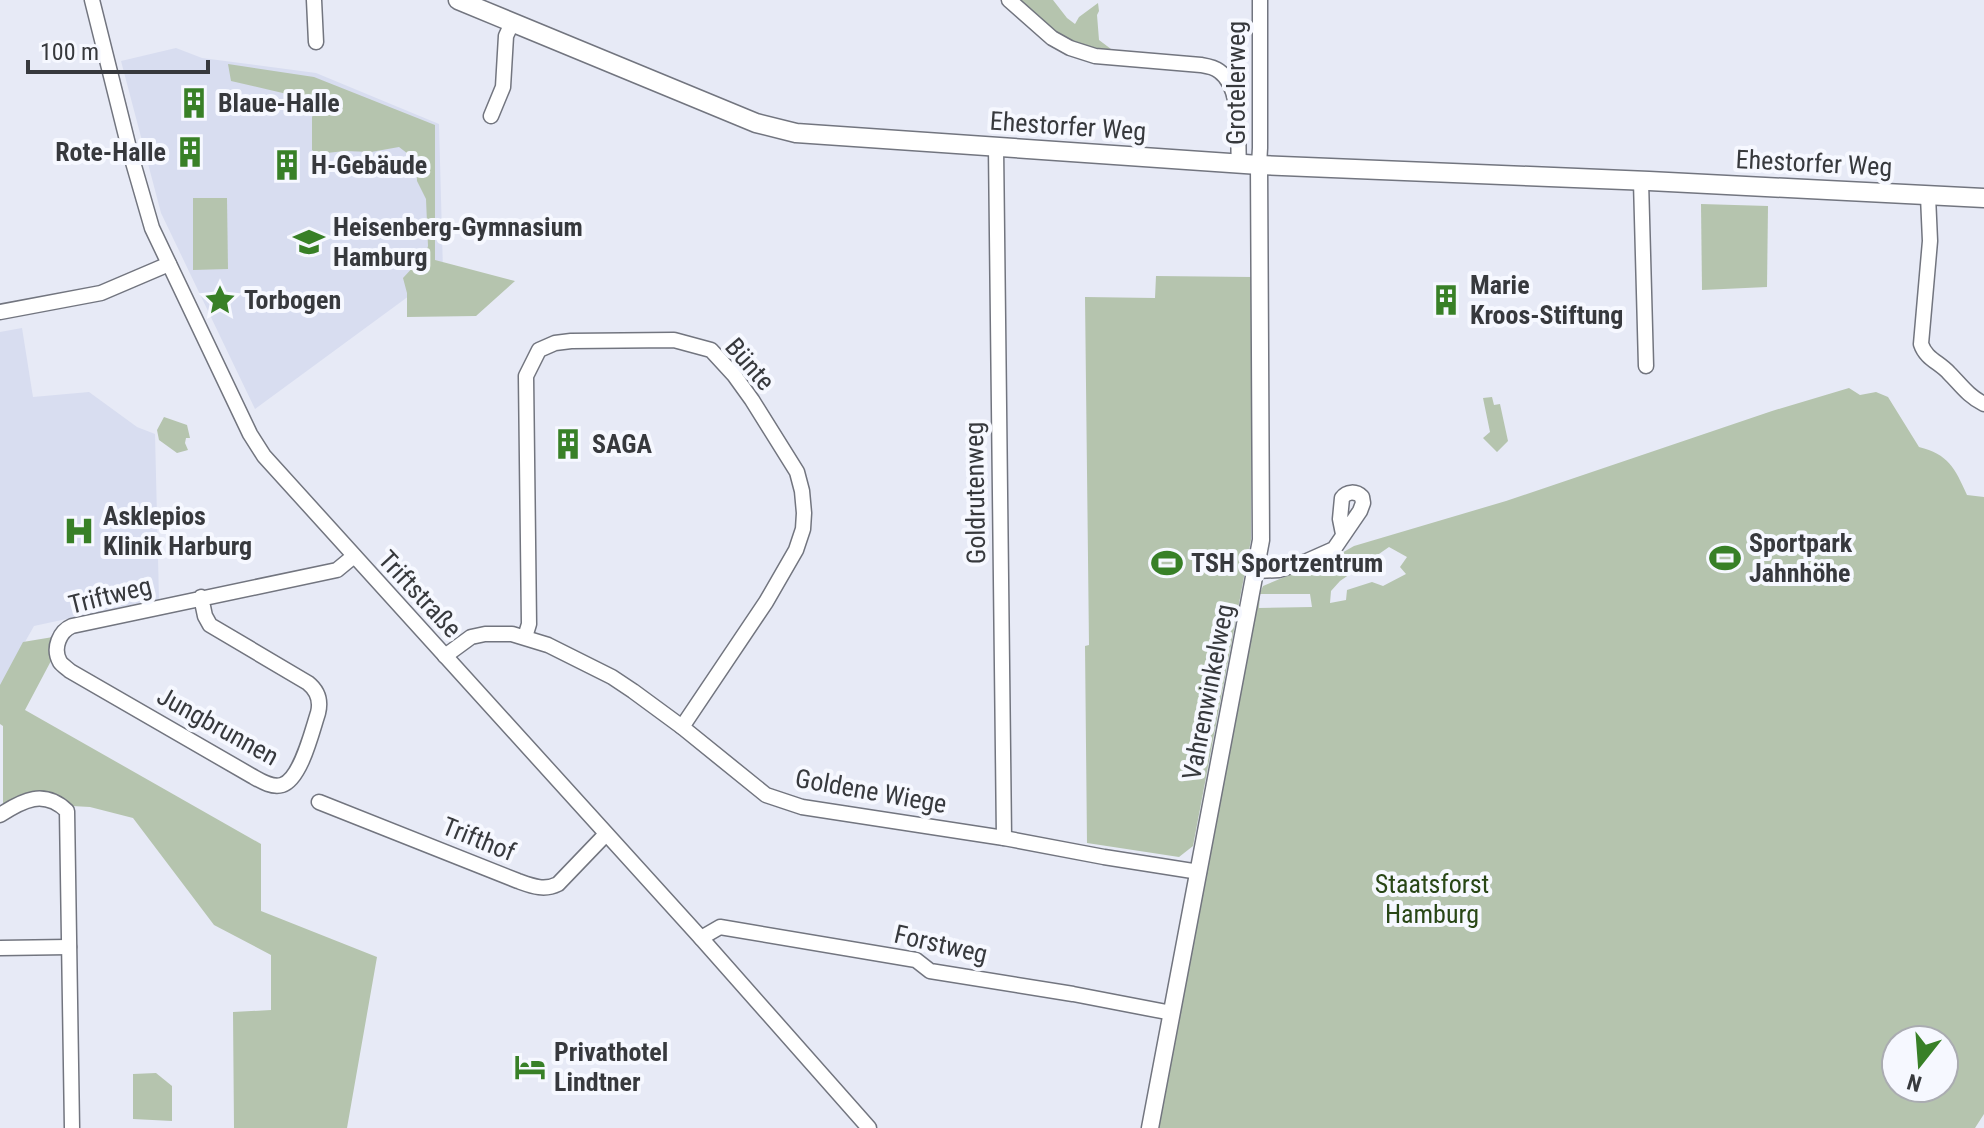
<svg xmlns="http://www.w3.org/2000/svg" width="1984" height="1128" font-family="'Roboto Condensed',sans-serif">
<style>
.built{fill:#d8ddf0}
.green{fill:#b5c4ae;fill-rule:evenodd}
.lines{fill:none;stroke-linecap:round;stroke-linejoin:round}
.minor-casing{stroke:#72757f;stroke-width:17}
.tertiary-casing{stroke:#72757f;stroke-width:19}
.secondary-casing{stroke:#72757f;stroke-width:21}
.minor{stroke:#fff;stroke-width:14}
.tertiary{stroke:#fff;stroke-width:16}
.secondary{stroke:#fff;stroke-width:18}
.labels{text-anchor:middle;stroke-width:8;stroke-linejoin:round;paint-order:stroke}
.street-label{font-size:26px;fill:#37393d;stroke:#f6f8ff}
.poi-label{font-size:26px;font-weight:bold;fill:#37393d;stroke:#f6f8ff;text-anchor:start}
.park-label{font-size:26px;fill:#284615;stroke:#f6f8ff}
</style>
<rect width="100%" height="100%" fill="#e7eaf6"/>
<g class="built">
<path d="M 176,48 L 202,58 L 316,73 L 439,124 L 443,271 L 255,409 L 161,213 L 121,61 Z"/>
<path d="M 22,328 L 33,397 L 89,392 L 137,427 L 155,434 L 159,599 L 34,626 L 0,686 L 0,332 Z"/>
</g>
<g class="green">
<path d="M 1009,0 L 1053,0 L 1067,18 L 1075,24 L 1079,17 L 1098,3 L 1099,11 L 1097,15 L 1099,40 L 1111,49 L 1117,58 L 1070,48 Z"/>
<path d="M 228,64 L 314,77 L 435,125 L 435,260 L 515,281 L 476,316 L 407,317 L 407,293 L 403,278 L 415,265 L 424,259 L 428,246 L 426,199 L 417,181 L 416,160 L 399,147 L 371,152 L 345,151 L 317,154 L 312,150 L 312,117 L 327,89 L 323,89 L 307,108 L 287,94 L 231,81 Z"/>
<path d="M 193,198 L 227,198 L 228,269 L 193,270 Z"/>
<path d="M 1701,204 L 1768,206 L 1767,287 L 1702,290 Z"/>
<path d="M 1156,276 L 1252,277 L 1251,540 L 1193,846 L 1179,857 L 1087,843 L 1085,646 L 1089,645 L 1085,297 L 1155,298 Z"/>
<path d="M 1849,388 L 1860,395 L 1876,392 L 1888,397 L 1919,447 C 1948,454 1955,468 1967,495 L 1984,497 L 1984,1114 L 1975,1128 L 1157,1128 L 1255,605 L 1263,586 L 1340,554 L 1354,546 L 1506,501 L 1772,411 ZM 1389,547 L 1407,557 L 1400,567 L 1406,574 L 1383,586 L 1372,582 L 1347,590 L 1346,600 L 1330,603 L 1331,591 L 1340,581 ZM 1310,594 L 1312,607 L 1259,608 L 1260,594 ZM 1896,1040 L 1944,1040 L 1944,1088 L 1896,1088 Z"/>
<path d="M 1492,397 L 1494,405 L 1500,404 L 1508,441 L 1497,452 L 1483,438 L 1490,432 L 1483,398 Z"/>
<path d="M 164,417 L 187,425 L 190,438 L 186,438 L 185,443 L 188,450 L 177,453 L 159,440 L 157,430 Z"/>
<path d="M 53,637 L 52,659 L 25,710 L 261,844 L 261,911 L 377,957 L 347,1128 L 234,1128 L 233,1012 L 271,1010 L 271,955 L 214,925 L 133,818 L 90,807 L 72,806 C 55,784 26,800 3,806 L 3,726 L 0,724 L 0,685 L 23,642 Z"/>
<path d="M 156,1073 L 172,1086 L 172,1121 L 133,1119 L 133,1074 Z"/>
</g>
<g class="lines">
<defs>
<g id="minor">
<path d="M 92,0 L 130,152 L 152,228 L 250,434 L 264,456 L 701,938 L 869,1128"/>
<path d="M 314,0 L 316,42"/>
<path d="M 1009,0 L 1052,38 L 1070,48 L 1095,56 L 1201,65 C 1207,66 1214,67 1219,71 C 1243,88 1237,137 1239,164"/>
<path d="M 491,116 L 503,87 L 506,36 L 512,23"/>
<path d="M 996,147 L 1004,838"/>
<path d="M 1259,165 L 1260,148 L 1260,0"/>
<path d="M 1641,181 L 1646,366"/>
<path d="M 1928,196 L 1930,241 L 1921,344 C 1926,359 1939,362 1949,373 C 1961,385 1968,396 1984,404"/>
<path d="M 0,312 L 101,293 L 169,264"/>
<path d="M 1256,571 L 1279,570 L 1307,561 L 1334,549 L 1360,511 L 1363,503 L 1362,497 C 1356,491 1347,491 1342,498 L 1340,519 L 1343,534"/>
<path d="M 201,597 L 205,616 L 210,625 L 308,683 C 318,691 321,701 318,713 C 312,731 301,779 282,785 C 272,788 261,781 252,776 L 70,671 C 68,669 62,665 60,662 C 52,648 60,631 72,626 L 337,570 L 354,556"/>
<path d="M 525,637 L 529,624 L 526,376 L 539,350 L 555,343 L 571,341 L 674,340 L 711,350 L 734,375 L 752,400 L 797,472 L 802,491 L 804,513 L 803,529 L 796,550 L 766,602 L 682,727"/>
<path d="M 445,656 L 471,637 L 485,634 L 512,634 L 548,645 L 612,677 L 633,691 L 682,727 L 766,795 L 802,807 L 1004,838 L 1104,857 L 1199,872"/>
<path d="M 319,802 L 518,881 C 532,886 544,891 558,884 L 606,834"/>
<path d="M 0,815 C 23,800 44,789 67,811 L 72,1128"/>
<path d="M 701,938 L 720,927 L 916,960 L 930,971 L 1073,994 L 1172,1013"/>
<path d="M 0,948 L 69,947"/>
</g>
<path id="tertiary" d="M 1150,1128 L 1261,540 L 1259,165"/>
<path id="secondary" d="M 458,0 L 756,123 L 796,133 L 1259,165 L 1649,181 L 1984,198"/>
</defs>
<use href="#minor" class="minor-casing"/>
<use href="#tertiary" class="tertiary-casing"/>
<use href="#secondary" class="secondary-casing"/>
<use href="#minor" class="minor"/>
<use href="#tertiary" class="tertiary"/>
<use href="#secondary" class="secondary"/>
</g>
<defs>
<symbol id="building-bare" viewBox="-9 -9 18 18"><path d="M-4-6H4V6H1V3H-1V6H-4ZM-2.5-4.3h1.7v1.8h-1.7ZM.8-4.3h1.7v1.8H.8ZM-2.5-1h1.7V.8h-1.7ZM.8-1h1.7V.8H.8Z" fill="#388027" stroke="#f6f8ff" stroke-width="2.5" paint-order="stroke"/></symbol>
<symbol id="school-bare" viewBox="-9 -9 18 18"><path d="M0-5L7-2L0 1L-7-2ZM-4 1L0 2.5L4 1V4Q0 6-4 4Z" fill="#388027" stroke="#f6f8ff" stroke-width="2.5" paint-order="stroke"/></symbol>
<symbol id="sight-bare" viewBox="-9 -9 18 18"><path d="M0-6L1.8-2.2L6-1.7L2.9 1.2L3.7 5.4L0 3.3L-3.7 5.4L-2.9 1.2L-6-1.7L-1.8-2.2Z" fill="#388027" stroke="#f6f8ff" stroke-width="2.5" paint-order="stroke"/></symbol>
<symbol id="hospital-bare" viewBox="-9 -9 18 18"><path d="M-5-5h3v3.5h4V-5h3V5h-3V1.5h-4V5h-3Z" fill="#388027" stroke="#f6f8ff" stroke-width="2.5" paint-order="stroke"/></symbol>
<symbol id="stadium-bare" viewBox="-9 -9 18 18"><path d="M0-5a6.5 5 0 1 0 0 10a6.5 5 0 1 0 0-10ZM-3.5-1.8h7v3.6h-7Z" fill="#388027" stroke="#f6f8ff" stroke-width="2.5" paint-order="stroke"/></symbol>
<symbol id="hotel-bare" viewBox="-9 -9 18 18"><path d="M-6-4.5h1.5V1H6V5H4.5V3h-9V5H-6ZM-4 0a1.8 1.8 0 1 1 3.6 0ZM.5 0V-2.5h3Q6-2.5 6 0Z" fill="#388027" stroke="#f6f8ff" stroke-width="2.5" paint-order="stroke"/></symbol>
</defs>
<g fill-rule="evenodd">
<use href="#building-bare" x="172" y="81" width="44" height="44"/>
<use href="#building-bare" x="168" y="130" width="44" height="44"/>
<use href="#building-bare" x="265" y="143" width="44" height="44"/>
<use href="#school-bare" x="287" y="220" width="44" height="44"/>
<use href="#sight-bare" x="198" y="278" width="44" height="44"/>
<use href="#building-bare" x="1424" y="278" width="44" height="44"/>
<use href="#building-bare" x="546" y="422" width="44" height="44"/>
<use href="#hospital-bare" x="57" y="509" width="44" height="44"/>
<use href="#stadium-bare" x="1703" y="536" width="44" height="44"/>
<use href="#stadium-bare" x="1145" y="541" width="44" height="44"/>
<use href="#hotel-bare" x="508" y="1045" width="44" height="44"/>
</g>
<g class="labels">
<g class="street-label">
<text transform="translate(1236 83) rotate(-90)" y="9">Grotelerweg</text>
<text transform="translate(1068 126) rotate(4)" y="9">Ehestorfer Weg</text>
<text transform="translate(1814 163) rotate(3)" y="9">Ehestorfer Weg</text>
<text transform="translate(750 364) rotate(49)" y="9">Bünte</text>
<text transform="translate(975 493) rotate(-91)" y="9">Goldrutenweg</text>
<text transform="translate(420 594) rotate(47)" y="9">Triftstraße</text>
<text transform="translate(110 595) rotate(-14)" y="9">Triftweg</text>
<text transform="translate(1208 692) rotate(-79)" y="9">Vahrenwinkelweg</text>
<text transform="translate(218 726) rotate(29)" y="9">Jungbrunnen</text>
<text transform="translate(871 791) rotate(10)" y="9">Goldene Wiege</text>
<text transform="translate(479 839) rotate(22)" y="9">Trifthof</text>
<text transform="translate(941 944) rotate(13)" y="9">Forstweg</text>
</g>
<g class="poi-label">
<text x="218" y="112">Blaue-Halle</text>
<text x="166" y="161" text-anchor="end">Rote-Halle</text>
<text x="311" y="174">H-Gebäude</text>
<text x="333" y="236">Heisenberg-Gymnasium<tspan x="333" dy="30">Hamburg</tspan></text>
<text x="1470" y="294">Marie<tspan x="1470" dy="30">Kroos-Stiftung</tspan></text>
<text x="244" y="309">Torbogen</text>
<text x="592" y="453">SAGA</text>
<text x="103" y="525">Asklepios<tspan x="103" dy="30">Klinik Harburg</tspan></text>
<text x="1749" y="552">Sportpark<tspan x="1749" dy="30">Jahnhöhe</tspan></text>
<text x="1191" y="572">TSH Sportzentrum</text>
<text x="554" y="1061">Privathotel<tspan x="554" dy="30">Lindtner</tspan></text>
</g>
<g class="park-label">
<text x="1432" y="893">Staatsforst<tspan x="1432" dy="30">Hamburg</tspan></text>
</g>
</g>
<g transform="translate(1920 1064) rotate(197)"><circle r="38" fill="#f6f8ff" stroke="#aaacb1" stroke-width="2"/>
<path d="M0-6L14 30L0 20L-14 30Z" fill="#388027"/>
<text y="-12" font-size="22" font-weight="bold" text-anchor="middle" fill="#37393d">N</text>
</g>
<path d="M28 60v12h180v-12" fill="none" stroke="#37393d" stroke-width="4"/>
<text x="40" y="60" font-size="24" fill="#37393d" stroke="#f6f8ff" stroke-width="6" paint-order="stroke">100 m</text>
</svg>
